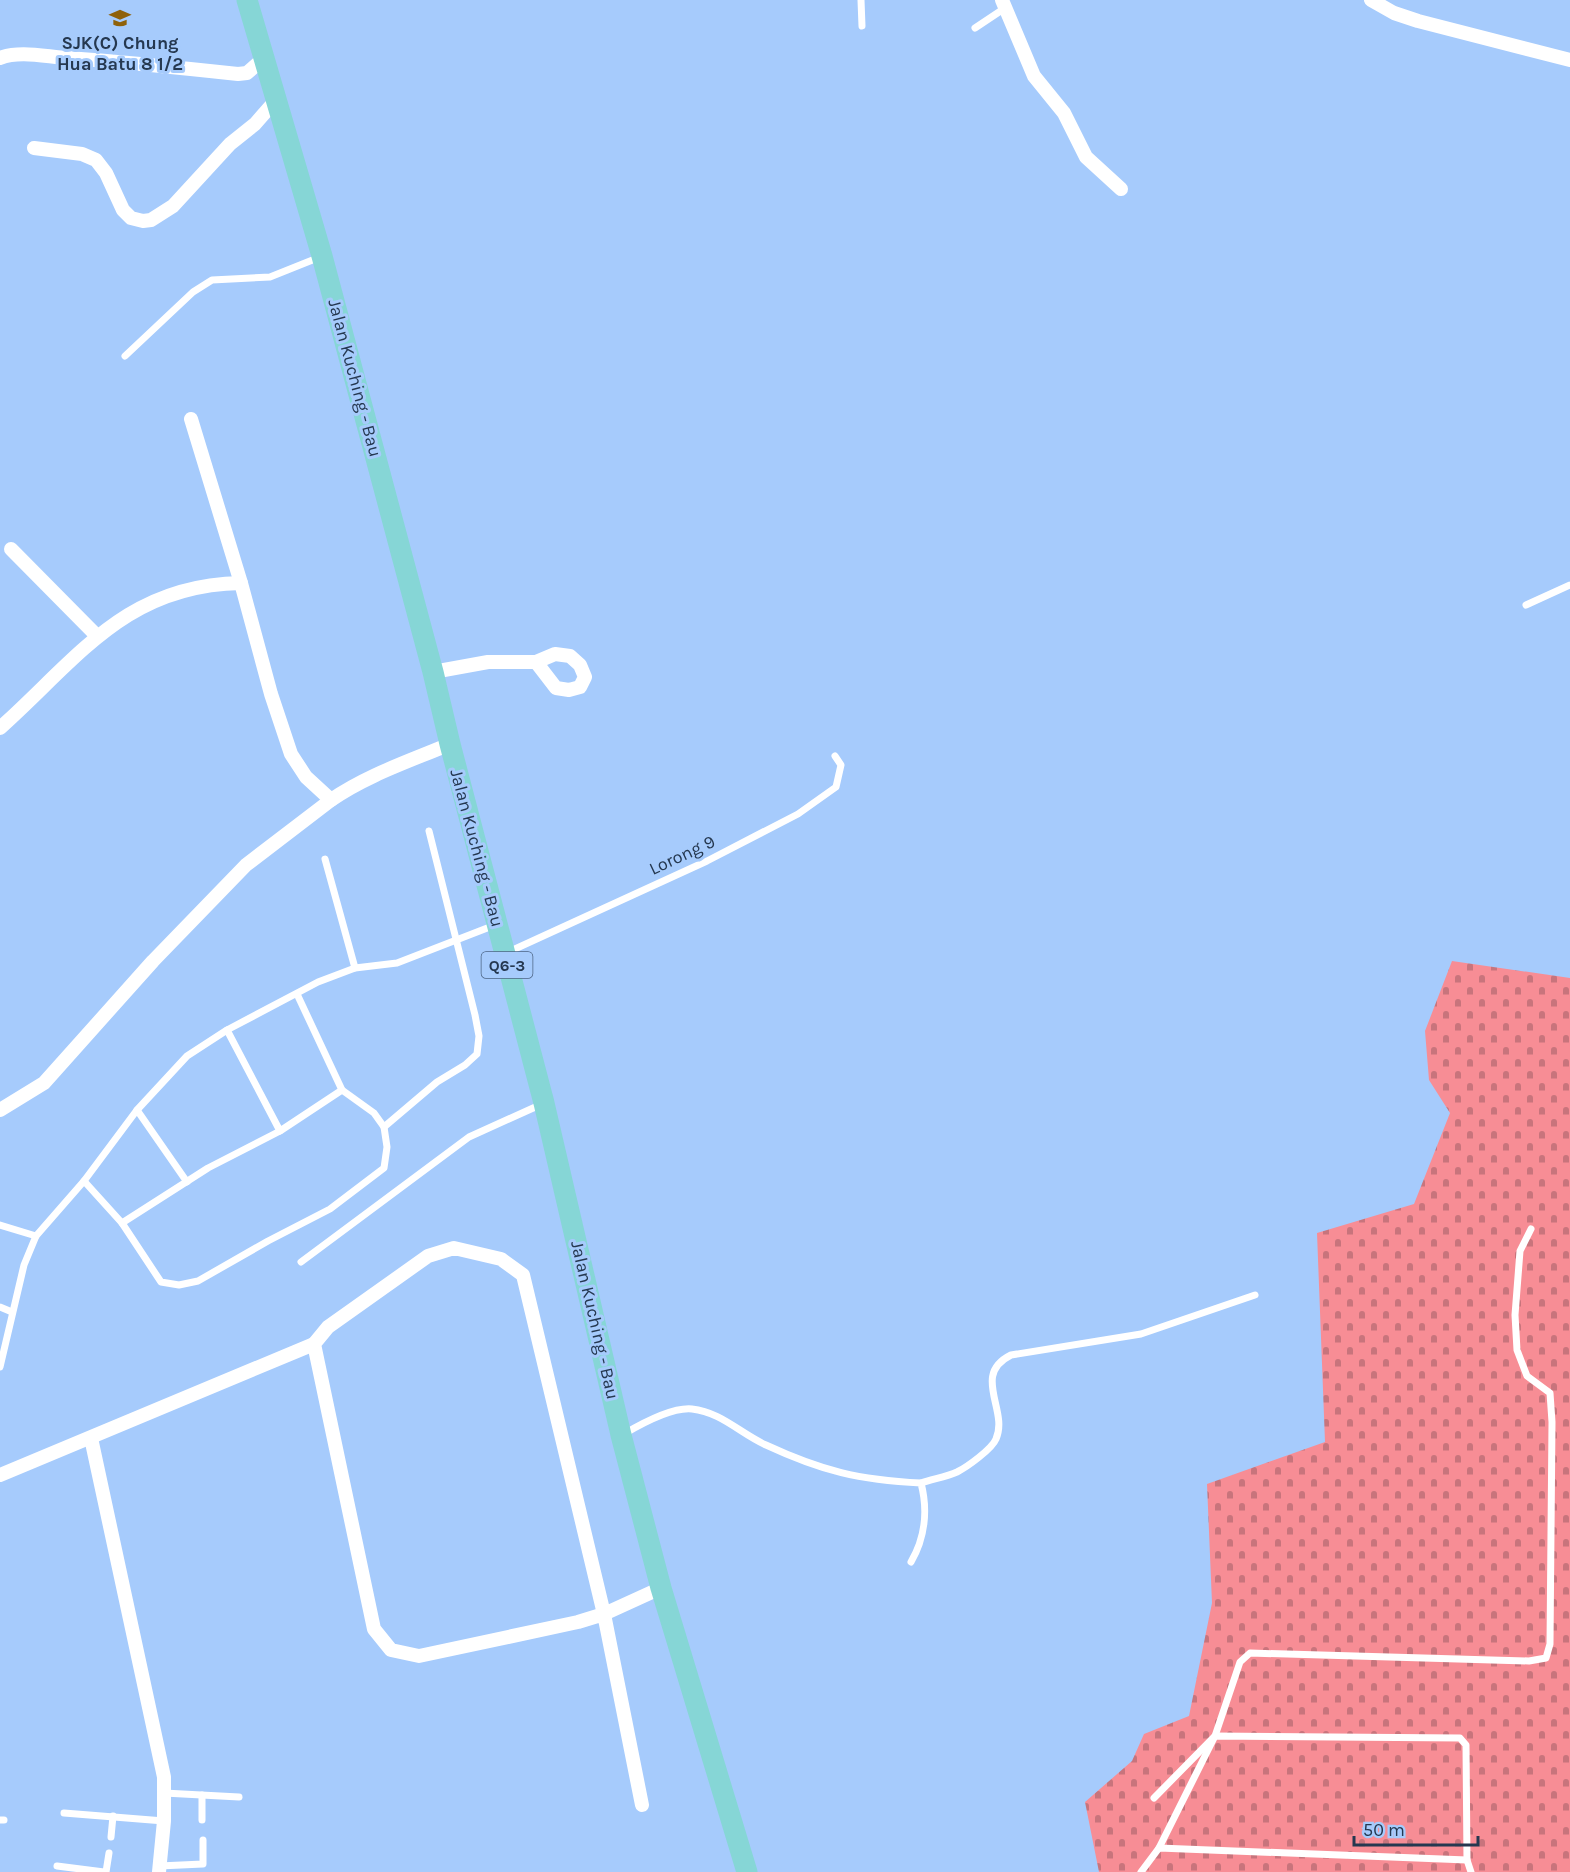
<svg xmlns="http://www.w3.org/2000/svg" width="1570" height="1872" font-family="Karla,sans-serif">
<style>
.cemetery{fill:url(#cemetery-stones)}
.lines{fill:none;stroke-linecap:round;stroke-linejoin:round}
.service{stroke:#fff;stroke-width:7}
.minor{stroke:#fff;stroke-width:14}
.primary{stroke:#86d6d6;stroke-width:21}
.labels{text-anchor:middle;stroke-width:6;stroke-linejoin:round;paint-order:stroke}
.shield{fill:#a6cbfc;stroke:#4c6484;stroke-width:1.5}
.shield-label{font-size:16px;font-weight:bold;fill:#253850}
.poi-label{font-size:18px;font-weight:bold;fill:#253850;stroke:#a6cbfc}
.street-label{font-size:18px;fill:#253850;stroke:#a6cbfc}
</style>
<defs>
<pattern id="cemetery-stones" width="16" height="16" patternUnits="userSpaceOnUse" patternTransform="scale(1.5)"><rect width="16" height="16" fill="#f78d95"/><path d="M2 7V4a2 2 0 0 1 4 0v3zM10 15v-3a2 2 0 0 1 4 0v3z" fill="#c8747c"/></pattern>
</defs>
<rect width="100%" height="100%" fill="#a6cbfc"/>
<path class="cemetery" d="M 1452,961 L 1570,978 L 1570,1872 L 1099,1872 L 1085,1802 L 1132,1761 L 1144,1734 L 1189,1716 L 1212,1603 L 1207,1484 L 1325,1442 L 1317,1233 L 1414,1204 L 1450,1113 L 1429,1080 L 1425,1031 Z"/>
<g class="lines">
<g class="service">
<path d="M 861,0 L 862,26"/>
<path d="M 975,28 L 1005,8"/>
<path d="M 125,356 L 193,292 L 212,280 L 270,277 L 320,257"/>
<path d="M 1526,605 L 1570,585"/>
<path d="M 325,859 L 355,968"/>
<path d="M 506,953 L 707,861 L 798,814 L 836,787 L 841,765 L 835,756"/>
<path d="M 297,994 L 342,1090 L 374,1113 L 384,1127"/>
<path d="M 227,1030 L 280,1131 L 342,1090"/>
<path d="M 137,1110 L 187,1182"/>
<path d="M 84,1181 L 122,1223 L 161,1282 L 179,1285 L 198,1281 L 268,1241 L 330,1209 L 384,1168 L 387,1147 L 384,1127 L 437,1082 L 465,1065 L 477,1054 L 479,1036 L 475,1015 L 429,831"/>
<path d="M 122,1223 L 208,1168 L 280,1131"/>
<path d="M 0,1225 L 36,1236"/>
<path d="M 301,1262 L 469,1137 L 542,1104"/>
<path d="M 0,1307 L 12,1312"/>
<path d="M 0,1367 L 24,1265 L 36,1236 L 84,1181 L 137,1110 L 187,1056 L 227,1030 L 318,982 L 355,968 L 397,963 L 495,925"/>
<path d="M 624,1434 C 641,1424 672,1407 692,1409 C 721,1412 741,1434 766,1445 C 822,1471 859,1480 921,1483 C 928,1510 925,1538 911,1562"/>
<path d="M 921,1483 C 932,1479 946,1477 957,1472 C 967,1467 992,1449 996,1439 C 1009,1410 971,1375 1011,1355 L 1141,1334 L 1255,1295"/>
<path d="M 164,1793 L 239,1797"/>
<path d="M 1154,1798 L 1215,1736 L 1240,1662 L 1250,1653 L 1529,1661 L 1546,1658 L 1550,1644 L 1552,1422 L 1550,1393 L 1527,1376 L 1517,1350 L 1515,1315 L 1520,1251 L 1531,1229"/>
<path d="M 64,1813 L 164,1821"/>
<path d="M 0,1820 L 4,1820"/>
<path d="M 202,1820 L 202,1795"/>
<path d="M 111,1837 L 113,1816"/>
<path d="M 1159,1848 L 1215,1736 L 1460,1738 L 1466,1745 L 1467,1860 L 1471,1872"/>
<path d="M 57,1866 L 104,1872"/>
<path d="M 159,1866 L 203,1864 L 203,1840"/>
<path d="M 106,1872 L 109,1853"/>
<path d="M 1141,1872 L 1159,1848 L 1467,1860"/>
</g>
<g class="minor">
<path d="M 1002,0 L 1034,76 L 1064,113 L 1086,157 L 1121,189"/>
<path d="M 1371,0 L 1394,13 L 1418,21 L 1570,60"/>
<path d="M 0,58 C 20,50 47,57 68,58 C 125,62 182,68 238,74 L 247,73 L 264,58"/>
<path d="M 34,148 L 82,154 L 96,160 L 106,173 L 123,210 L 131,218 L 143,221 L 151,220 L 173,206 L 230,144 L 255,124 L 276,100"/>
<path d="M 191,419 L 241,583 L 271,694 L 291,754 L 306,777 L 331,800 C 367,775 410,761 450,744"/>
<path d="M 11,549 L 97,636"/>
<path d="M 433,672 L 488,662 L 536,662 L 555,654 L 570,656 L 580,665 L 585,677 L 580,687 L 569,690 L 556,688 L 536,662"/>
<path d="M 0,728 C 79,657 126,585 241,583"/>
<path d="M 0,1110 L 44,1083 L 153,961 L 246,865 L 331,800"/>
<path d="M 91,1438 L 164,1777 L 164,1821 L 159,1872"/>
<path d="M 0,1475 L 314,1344"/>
<path d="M 642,1805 L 604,1614 L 523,1275 L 501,1259 L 454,1248 L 428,1256 L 328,1327 L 314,1344 L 374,1629 L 391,1650 L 419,1656 L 578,1622 L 604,1614 L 661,1588"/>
</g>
<path class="primary" d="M 247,0 L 322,256 L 433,672 L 450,744 L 544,1103 L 621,1435 L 661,1588 L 747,1872"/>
</g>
<defs>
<symbol id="school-bare" viewBox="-9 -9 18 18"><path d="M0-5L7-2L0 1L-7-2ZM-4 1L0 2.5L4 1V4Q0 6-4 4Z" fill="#8f610a" stroke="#a6cbfc" stroke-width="2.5" paint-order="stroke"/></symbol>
</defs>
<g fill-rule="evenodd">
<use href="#school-bare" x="105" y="3" width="30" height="30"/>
</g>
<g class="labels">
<rect class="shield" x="481.5" y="952" width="51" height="26" rx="4.5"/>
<g class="shield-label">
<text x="507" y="971">Q6-3</text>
</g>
<g class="poi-label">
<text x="120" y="49">SJK(C) Chung<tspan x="120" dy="21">Hua Batu 8 1/2</tspan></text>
</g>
<g class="street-label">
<text transform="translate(355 378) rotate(75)" y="6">Jalan Kuching - Bau</text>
<text transform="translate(477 848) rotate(75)" y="6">Jalan Kuching - Bau</text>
<text transform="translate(682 855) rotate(-25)" y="6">Lorong 9</text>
<text transform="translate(595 1320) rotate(77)" y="6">Jalan Kuching - Bau</text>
</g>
</g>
<path d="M1354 1836v9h124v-9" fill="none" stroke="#253850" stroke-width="3"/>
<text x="1363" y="1836" font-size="18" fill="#253850" stroke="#a6cbfc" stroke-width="4.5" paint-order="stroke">50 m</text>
</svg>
